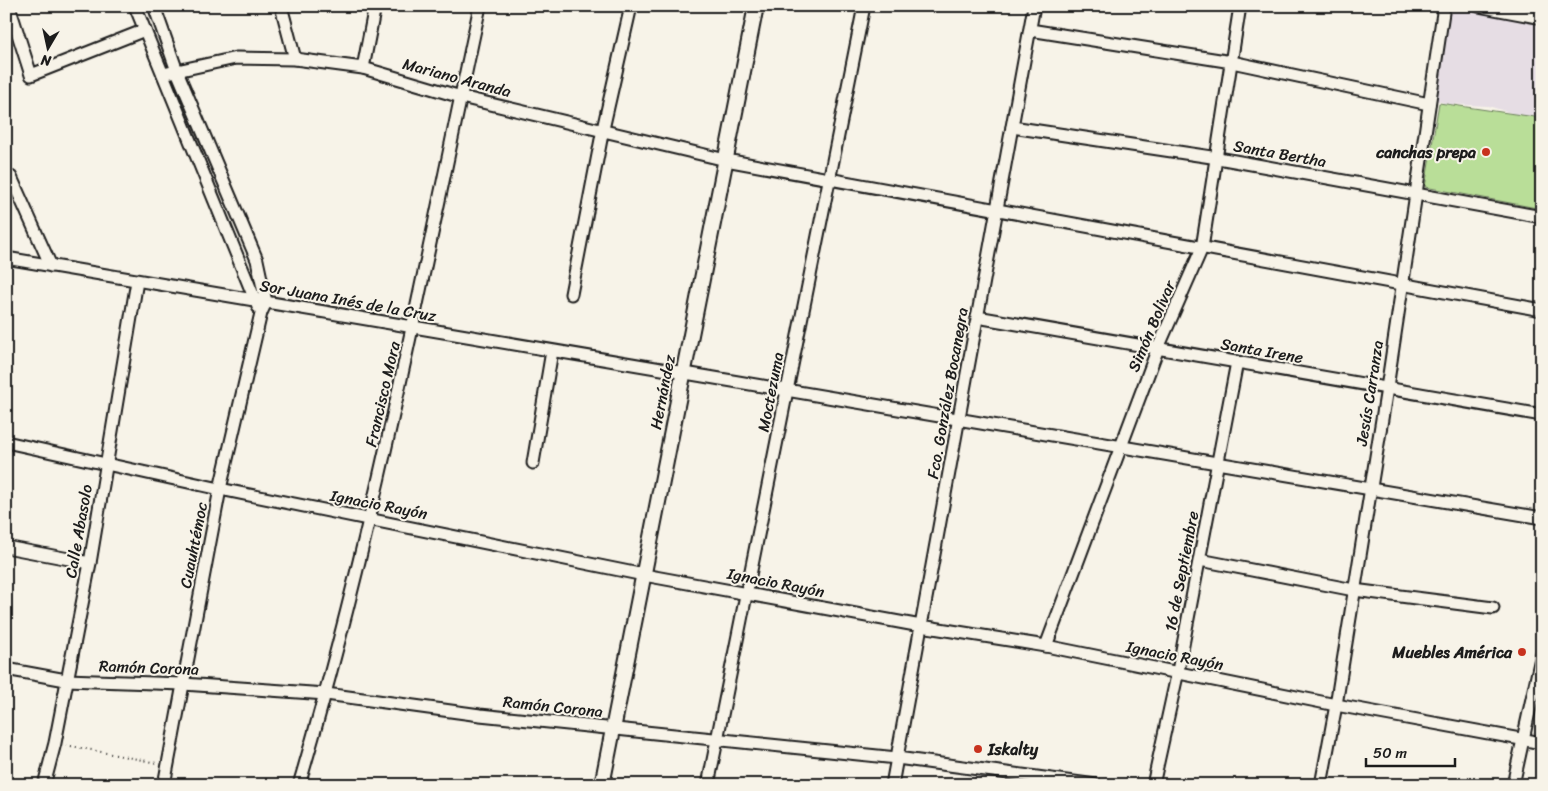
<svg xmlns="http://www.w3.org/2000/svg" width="1548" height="791" font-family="Sriracha,sans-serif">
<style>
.built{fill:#e6dde4}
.pitch{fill:#b9de98;stroke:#6a7d5a}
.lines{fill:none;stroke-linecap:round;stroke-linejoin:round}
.minor-casing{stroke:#1c1c1c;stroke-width:15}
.tertiary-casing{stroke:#1c1c1c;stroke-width:18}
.path{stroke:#1c1c1c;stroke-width:2;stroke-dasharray:1 4;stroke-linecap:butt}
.minor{stroke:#f7f3e8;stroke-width:11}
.tertiary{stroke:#f7f3e8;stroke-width:14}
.poi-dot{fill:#c8321e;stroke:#f7f3e8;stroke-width:2}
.labels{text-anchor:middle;stroke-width:4;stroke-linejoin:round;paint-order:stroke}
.street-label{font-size:16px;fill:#1c1c1c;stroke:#f7f3e8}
.poi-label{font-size:16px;font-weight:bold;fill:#1c1c1c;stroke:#f7f3e8;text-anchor:end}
</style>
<rect width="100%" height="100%" fill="#f7f3e8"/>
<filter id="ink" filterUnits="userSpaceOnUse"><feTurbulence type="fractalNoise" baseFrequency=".02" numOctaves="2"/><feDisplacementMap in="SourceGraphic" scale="10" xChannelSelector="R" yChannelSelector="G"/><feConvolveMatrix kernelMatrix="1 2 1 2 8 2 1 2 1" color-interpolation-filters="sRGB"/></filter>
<g filter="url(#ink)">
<path class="built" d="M 1444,6 L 1542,24 L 1542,118 L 1515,114 L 1488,106 L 1447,104 L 1436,100 Z"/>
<path class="pitch" d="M 1439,103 L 1542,118 L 1542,209 L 1425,187 Z"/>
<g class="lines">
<defs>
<g id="minor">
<path d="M 9,6 L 31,75 L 145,30"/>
<path d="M 135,6 L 258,307"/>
<path d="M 154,6 L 177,71 L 257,260 L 266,302 L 261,313 L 220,489 L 164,785"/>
<path d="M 281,6 L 295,59"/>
<path d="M 1478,6 L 1542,18"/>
<path d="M 1030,30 L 1232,62 L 1429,104"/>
<path d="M 363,68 L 375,6"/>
<path d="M 163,74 L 236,58 L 295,59 L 363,68 L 461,97 L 726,160 L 1542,310"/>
<path d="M 1012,127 L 1218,158 L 1542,217"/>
<path d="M 11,177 L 51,266"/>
<path d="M 6,258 L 1542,518"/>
<path d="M 571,294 L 603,129 L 631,6"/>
<path d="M 977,317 L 1542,415"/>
<path d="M 6,442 L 220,489 L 644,575 L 921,626 L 1046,646 L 1336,705 L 1542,743"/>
<path d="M 533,463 L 552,351"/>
<path d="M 6,547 L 90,563"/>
<path d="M 1200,560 L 1354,590 L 1493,608"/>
<path d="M 1046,646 L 1158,348 L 1202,248 L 1240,6"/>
<path d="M 6,669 L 66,680 L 183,684 L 326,694 L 480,715 L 897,758 L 1096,785"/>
<path d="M 44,785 L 55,743 L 90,563 L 137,281"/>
<path d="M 299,785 C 375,529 424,267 480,6"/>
<path d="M 708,785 L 864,6"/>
<path d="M 892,785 L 1034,6"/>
<path d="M 1153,785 L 1178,671 L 1237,362"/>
<path d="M 1321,785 L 1336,705 L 1387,388 L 1444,6"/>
<path d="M 1513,785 L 1542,653"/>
</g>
<path id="tertiary" d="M 602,785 L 756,6"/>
</defs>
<use href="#minor" class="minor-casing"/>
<use href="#tertiary" class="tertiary-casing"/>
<path class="path" d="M 66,745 L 157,763"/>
<use href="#minor" class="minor"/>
<use href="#tertiary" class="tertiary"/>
</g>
</g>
<g class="poi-dot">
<circle cx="1486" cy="152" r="5"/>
<circle cx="1522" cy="652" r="5"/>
<circle cx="978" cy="749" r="5"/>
</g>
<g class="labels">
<g class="street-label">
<text transform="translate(457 77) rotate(15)" y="6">Mariano Aranda</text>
<text transform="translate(1280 153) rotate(10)" y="6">Santa Bertha</text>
<text transform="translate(348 300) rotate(10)" y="6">Sor Juana Inés de la Cruz</text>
<text transform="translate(1151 326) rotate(-67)" y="6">Simón Bolivar</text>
<text transform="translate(1262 350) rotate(10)" y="6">Santa Irene</text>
<text transform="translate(662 392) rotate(-79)" y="6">Hernández</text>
<text transform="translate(770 392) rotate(-79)" y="6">Moctezuma</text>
<text transform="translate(947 393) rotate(-80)" y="6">Fco. González Bocanegra</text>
<text transform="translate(1369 393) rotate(-81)" y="6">Jesús Carranza</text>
<text transform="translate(382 394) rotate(-77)" y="6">Francisco Mora</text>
<text transform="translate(379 504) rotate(11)" y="6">Ignacio Rayón</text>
<text transform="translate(78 531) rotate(-80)" y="6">Calle Abasolo</text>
<text transform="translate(193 545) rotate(-79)" y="6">Cuauhtémoc</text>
<text transform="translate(1181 571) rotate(-79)" y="6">16 de Septiembre</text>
<text transform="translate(776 582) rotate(11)" y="6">Ignacio Rayón</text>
<text transform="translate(1175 655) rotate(11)" y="6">Ignacio Rayón</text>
<text transform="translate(149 667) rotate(2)" y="6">Ramón Corona</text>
<text transform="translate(553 706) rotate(6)" y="6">Ramón Corona</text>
</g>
<g class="poi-label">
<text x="1476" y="158">canchas prepa</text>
<text x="1512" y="658">Muebles América</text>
<text x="988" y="755" text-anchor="start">Iskalty</text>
</g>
</g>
<rect width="1548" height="791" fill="none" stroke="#f7f3e8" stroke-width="25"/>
<rect x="12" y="12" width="1523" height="766" fill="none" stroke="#1c1c1c" stroke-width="2" filter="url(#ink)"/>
<g transform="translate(48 48) rotate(189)" stroke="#f7f3e8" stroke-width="4" paint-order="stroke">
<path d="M0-4L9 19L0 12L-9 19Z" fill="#1c1c1c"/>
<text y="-8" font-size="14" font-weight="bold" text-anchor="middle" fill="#1c1c1c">N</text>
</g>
<path d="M1366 758v8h89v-8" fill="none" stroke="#1c1c1c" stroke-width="2.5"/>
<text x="1373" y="758" font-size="15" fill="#1c1c1c" stroke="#f7f3e8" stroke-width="4" paint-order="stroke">50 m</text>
</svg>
